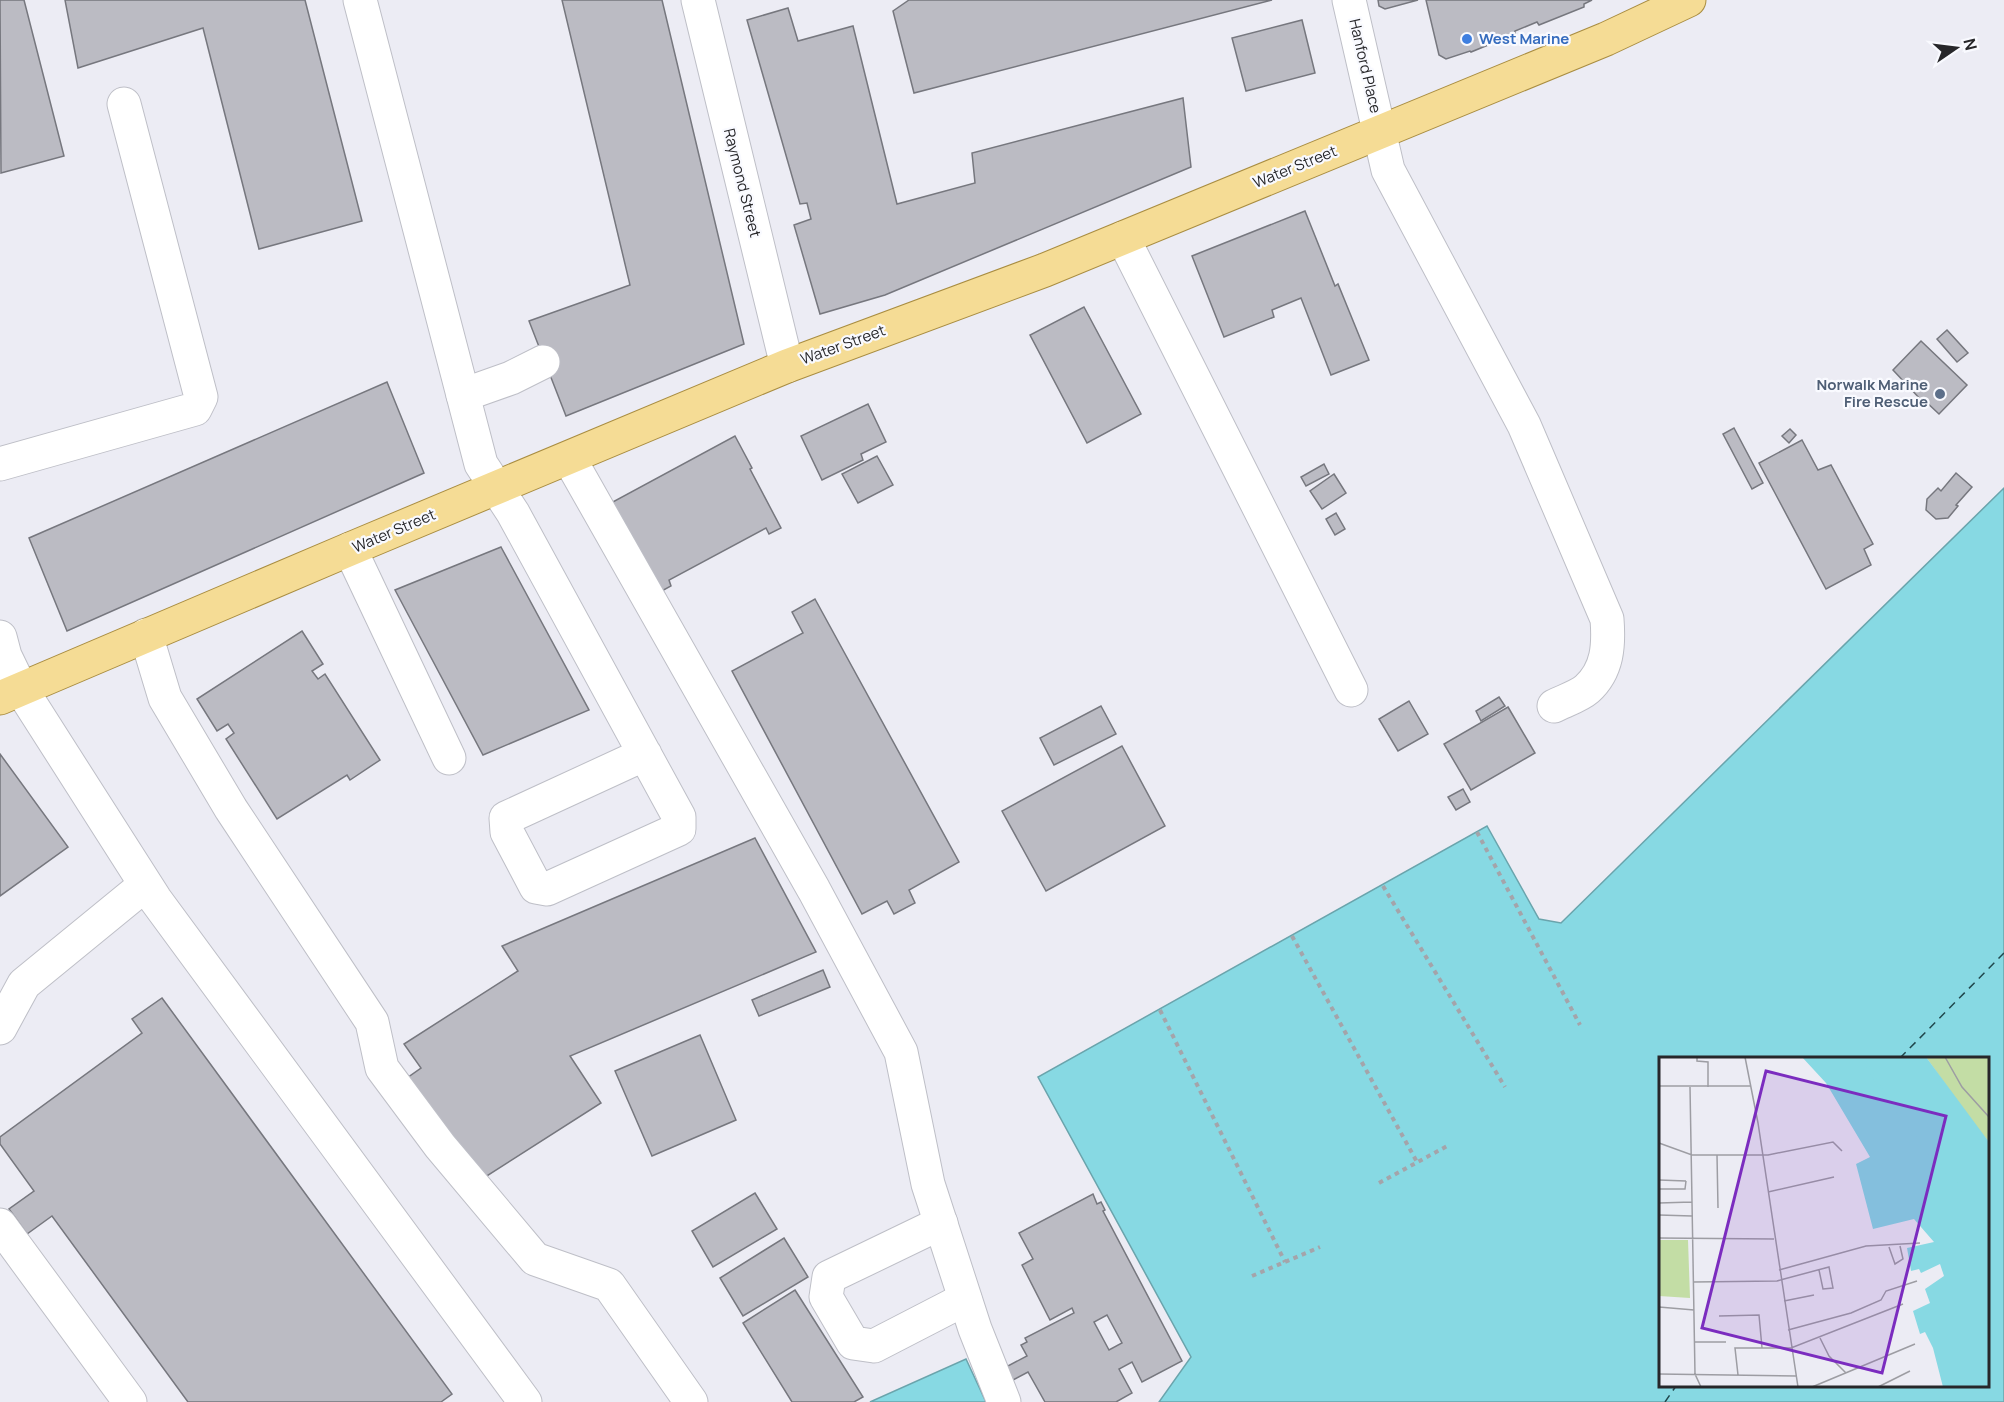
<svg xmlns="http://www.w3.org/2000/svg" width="2004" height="1402" font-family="Manrope,sans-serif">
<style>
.water{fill:#87d9e3;stroke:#6aa4ac;stroke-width:1.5;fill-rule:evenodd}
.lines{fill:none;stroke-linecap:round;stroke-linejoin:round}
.ferry{stroke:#20474c;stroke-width:1.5;stroke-dasharray:8 6;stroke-linecap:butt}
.building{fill:#bbbbc3;stroke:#76777e;stroke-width:1.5;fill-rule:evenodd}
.minor-casing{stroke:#bebfc7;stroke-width:35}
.major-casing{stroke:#a98d41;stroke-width:35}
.path{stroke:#a4a4aa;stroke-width:4;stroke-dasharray:4.5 4.5;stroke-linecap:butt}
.minor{stroke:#fff;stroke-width:33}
.major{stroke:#f5dc95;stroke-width:33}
.shop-dot{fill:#3f7fe0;stroke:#f9faff;stroke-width:2}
.service-dot{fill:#5c6f8a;stroke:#f9faff;stroke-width:2}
.labels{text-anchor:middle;stroke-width:4.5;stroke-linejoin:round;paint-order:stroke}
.shop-label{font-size:15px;font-weight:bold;fill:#366cbe;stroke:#f9faff;text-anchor:start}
.street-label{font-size:15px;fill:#27272a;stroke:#f9faff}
.service-label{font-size:15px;font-weight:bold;fill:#4e5e75;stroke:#f9faff;text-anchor:end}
.inset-river{fill:none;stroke:#87d9e3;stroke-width:3}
.inset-road{fill:none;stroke:#9d9da3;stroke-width:1.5}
.view{fill:#7b2cbf;fill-opacity:0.15;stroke:#7b2cbf;stroke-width:3}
.inset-edge{fill:none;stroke:#27272a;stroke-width:3}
</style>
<rect width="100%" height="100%" fill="#ececf4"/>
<g class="water">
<path d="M 2004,488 L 2004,1402 L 1159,1402 L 1191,1357 L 1038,1077 L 1487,826 L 1539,919 L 1561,923 ZM 1988,1058 L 1988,1386 L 1660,1386 L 1660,1058 Z"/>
<path d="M 966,1359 L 986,1402 L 870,1402 Z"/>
</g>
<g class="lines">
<g class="ferry">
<path d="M 1900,1058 L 2004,953"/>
<path d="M 1665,1402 L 1676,1386"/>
</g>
</g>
<g class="building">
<path d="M 0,0 L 24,0 L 64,156 L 1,173 Z"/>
<path d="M 65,0 L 305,0 L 362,221 L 259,249 L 203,28 L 78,68 Z"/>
<path d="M 562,0 L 662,0 L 744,344 L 566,416 L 529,321 L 630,285 Z"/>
<path d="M 909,0 L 1272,0 L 914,93 L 893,11 Z"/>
<path d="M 1378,0 L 1418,0 L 1385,9 L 1379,6 Z"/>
<path d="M 1426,0 L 1592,0 L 1584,4 L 1584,7 L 1539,25 L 1537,22 L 1515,31 L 1515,34 L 1471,52 L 1470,51 L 1446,59 L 1439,55 Z"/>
<path d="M 788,8 L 798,41 L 853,26 L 897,204 L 975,183 L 972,153 L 1183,98 L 1191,167 L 885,295 L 820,314 L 794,225 L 811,219 L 807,203 L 800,204 L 747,20 Z"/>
<path d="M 1302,20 L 1315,73 L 1246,91 L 1232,38 Z"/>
<path d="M 1305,211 L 1335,286 L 1338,284 L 1369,360 L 1331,375 L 1301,298 L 1272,310 L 1274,317 L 1224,337 L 1192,256 Z"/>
<path d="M 1084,307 L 1141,414 L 1087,443 L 1030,335 Z"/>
<path d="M 1947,330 L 1968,353 L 1957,362 L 1937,339 Z"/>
<path d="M 1921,341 L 1967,385 L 1939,414 L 1923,399 L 1922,401 L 1893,370 Z"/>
<path d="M 387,382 L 424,473 L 67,631 L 29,538 Z"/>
<path d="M 868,404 L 886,442 L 861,454 L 863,460 L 822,480 L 801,436 Z"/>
<path d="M 1734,428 L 1763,483 L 1752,489 L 1723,434 Z"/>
<path d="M 1790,429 L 1796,435 L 1789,443 L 1782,436 Z"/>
<path d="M 735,436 L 752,468 L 750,469 L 781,528 L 769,534 L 766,528 L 669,580 L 671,586 L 660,592 L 609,504 Z"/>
<path d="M 1802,440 L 1818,470 L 1831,465 L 1873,544 L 1864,549 L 1871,565 L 1826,589 L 1759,463 Z"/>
<path d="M 877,456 L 893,485 L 858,503 L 842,474 Z"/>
<path d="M 1324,464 L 1329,474 L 1306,486 L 1301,477 Z"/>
<path d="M 1956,473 L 1972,487 L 1956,505 L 1958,506 L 1948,518 L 1936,519 L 1926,510 L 1927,499 L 1938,488 L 1941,491 Z"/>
<path d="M 1334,474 L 1346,493 L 1322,509 L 1310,491 Z"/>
<path d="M 1336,513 L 1345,529 L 1335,535 L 1326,519 Z"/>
<path d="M 501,547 L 589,710 L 483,755 L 395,590 Z"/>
<path d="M 815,599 L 959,862 L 909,890 L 915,903 L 894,914 L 887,901 L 862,914 L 732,671 L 803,633 L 792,612 Z"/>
<path d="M 302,631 L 323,664 L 312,671 L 318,679 L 325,674 L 380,760 L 350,780 L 347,775 L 277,819 L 226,739 L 234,733 L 228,724 L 217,731 L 197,699 Z"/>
<path d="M 1499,697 L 1505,706 L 1481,721 L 1476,711 Z"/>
<path d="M 1409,701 L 1428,734 L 1398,751 L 1379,719 Z"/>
<path d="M 1101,706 L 1116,734 L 1054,765 L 1040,738 Z"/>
<path d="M 1508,707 L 1535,753 L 1471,790 L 1444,744 Z"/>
<path d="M 1122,746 L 1165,826 L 1046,891 L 1002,811 Z"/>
<path d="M 0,754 L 68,847 L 0,896 Z"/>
<path d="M 1463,789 L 1470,802 L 1456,810 L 1448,797 Z"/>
<path d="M 755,838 L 816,952 L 570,1056 L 601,1103 L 479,1181 L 407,1078 L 421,1068 L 404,1044 L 518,971 L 502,946 Z"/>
<path d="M 823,970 L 830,987 L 759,1016 L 752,1000 Z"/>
<path d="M 162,998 L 452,1394 L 441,1402 L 188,1402 L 52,1216 L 27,1234 L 9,1209 L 34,1191 L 0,1144 L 0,1137 L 142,1033 L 132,1019 Z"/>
<path d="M 700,1035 L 736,1120 L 652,1156 L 615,1071 Z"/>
<path d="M 755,1193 L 777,1229 L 713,1267 L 692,1231 Z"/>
<path d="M 1093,1194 L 1097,1204 L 1101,1202 L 1105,1210 L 1103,1211 L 1182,1361 L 1142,1382 L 1132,1362 L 1119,1369 L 1132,1393 L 1116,1402 L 1045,1402 L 1028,1372 L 1011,1381 L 1004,1368 L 1027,1356 L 1021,1345 L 1027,1342 L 1025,1338 L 1074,1313 L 1072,1308 L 1050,1320 L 1022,1265 L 1033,1259 L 1019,1233 ZM 1107,1315 L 1122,1343 L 1109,1350 L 1094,1322 Z"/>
<path d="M 784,1238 L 808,1277 L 743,1316 L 720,1278 Z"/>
<path d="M 795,1290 L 863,1397 L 854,1402 L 792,1402 L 743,1323 Z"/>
</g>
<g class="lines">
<defs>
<g id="minor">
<path d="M 360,0 L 481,464 L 513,513 L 679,817 L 679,829 L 547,889 L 536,887 L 507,832 L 506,818 L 645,754"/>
<path d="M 698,0 L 787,366"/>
<path d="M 1349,0 L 1388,170 L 1524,425 L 1607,619 C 1609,645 1608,670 1587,689 C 1579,696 1564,701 1554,706"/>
<path d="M 1123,238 L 1351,690"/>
<path d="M 463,395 L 511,378 L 543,362"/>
<path d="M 569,458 L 814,890 L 901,1052 L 928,1184 L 975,1329 L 1004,1402"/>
<path d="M 0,464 L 195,409 L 201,397 L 124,104"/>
<path d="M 350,549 L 449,758"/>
<path d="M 146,635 L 165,698 L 231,809 L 372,1022 L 382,1068 L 440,1146 L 535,1259 L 609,1285 L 691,1402"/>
<path d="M 0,637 L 5,656 L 21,689 L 155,899 L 525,1402"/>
<path d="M 0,1028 L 24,984 L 145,885"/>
<path d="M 941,1223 L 829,1277 L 826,1297 L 853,1343 L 874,1346 L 965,1299"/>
<path d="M 0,1225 L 130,1402"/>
</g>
<path id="major" d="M 0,698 L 350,549 L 787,366 L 1045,270 L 1606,39 L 1689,0"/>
</defs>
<use href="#minor" class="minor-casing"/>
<use href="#major" class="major-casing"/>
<g class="path">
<path d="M 1477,832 L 1580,1025"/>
<path d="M 1383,886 L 1505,1087"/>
<path d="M 1292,936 L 1417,1162"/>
<path d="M 1160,1010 L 1285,1262"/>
<path d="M 1379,1183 L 1449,1145"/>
<path d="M 1252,1276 L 1320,1247"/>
</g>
<use href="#minor" class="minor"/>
<use href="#major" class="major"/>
</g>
<circle class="shop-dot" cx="1467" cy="39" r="6"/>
<circle class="service-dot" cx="1940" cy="394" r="6"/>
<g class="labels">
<g class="shop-label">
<text x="1479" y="44">West Marine</text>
</g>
<g class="street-label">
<text transform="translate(1365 66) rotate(77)" y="5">Hanford Place</text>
<text transform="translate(1295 167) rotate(-22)" y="5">Water Street</text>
<text transform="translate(742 183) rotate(76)" y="5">Raymond Street</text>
<text transform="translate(843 345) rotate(-20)" y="5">Water Street</text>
<text transform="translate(394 531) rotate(-23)" y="5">Water Street</text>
</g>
<g class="service-label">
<text x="1928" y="390">Norwalk Marine<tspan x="1928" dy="17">Fire Rescue</tspan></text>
</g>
</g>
<g transform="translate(1659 1057)">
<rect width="330" height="330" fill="#ececf4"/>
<path d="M 267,0 L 330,0 L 330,85 L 314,66 ZM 0,183 L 29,183 L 31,241 L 0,239 Z" fill="#c3dda5"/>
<path d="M 143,0 L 267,0 L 330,85 L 330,330 L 284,330 L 274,291 L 266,275 L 261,277 L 254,254 L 271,246 L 266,232 L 285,219 L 281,207 L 262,216 L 260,212 L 252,214 L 248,191 L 275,185 L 255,162 L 214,172 L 197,107 L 211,100 L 167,26 Z" fill="#87d9e3"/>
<path class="inset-river" d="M 203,0 L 239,61 L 330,163"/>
<path class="inset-road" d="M 38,0 L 38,4 L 49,5 L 49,30M 86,0 L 99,66 L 139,330M 286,0 L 303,30 L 330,60M 0,29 L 92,29M 31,30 L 36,317 L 42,330M 0,86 L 33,98 L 109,98 L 174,85 L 183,94M 58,98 L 59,151M 0,123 L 27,124M 0,132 L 26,132 L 27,124M 109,135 L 175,120M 0,146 L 33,145M 0,158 L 33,159M 0,181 L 115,182M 230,190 L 236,207 L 244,202 L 241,189M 120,213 L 207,189 L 261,186M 34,225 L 118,224 L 125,222 L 170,210 L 174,231 L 164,232 L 160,213M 125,244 L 155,238M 0,250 L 35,253M 60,259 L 100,258 L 103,291M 129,273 L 192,256 L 222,243 L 227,234 L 258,224M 161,281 L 170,299 L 187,316M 35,285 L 67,285M 0,317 L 137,319M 79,318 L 76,291 L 132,291 L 244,247M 153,330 L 256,287M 219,330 L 251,314"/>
<path class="view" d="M 107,14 L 287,59 L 223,316 L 43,271 Z"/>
<rect width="330" height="330" class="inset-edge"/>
</g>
<g transform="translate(1956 48) rotate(76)" stroke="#f9faff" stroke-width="4.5" paint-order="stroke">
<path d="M0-4.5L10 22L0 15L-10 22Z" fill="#27272a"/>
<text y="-9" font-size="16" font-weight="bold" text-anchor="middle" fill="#27272a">N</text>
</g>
</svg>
